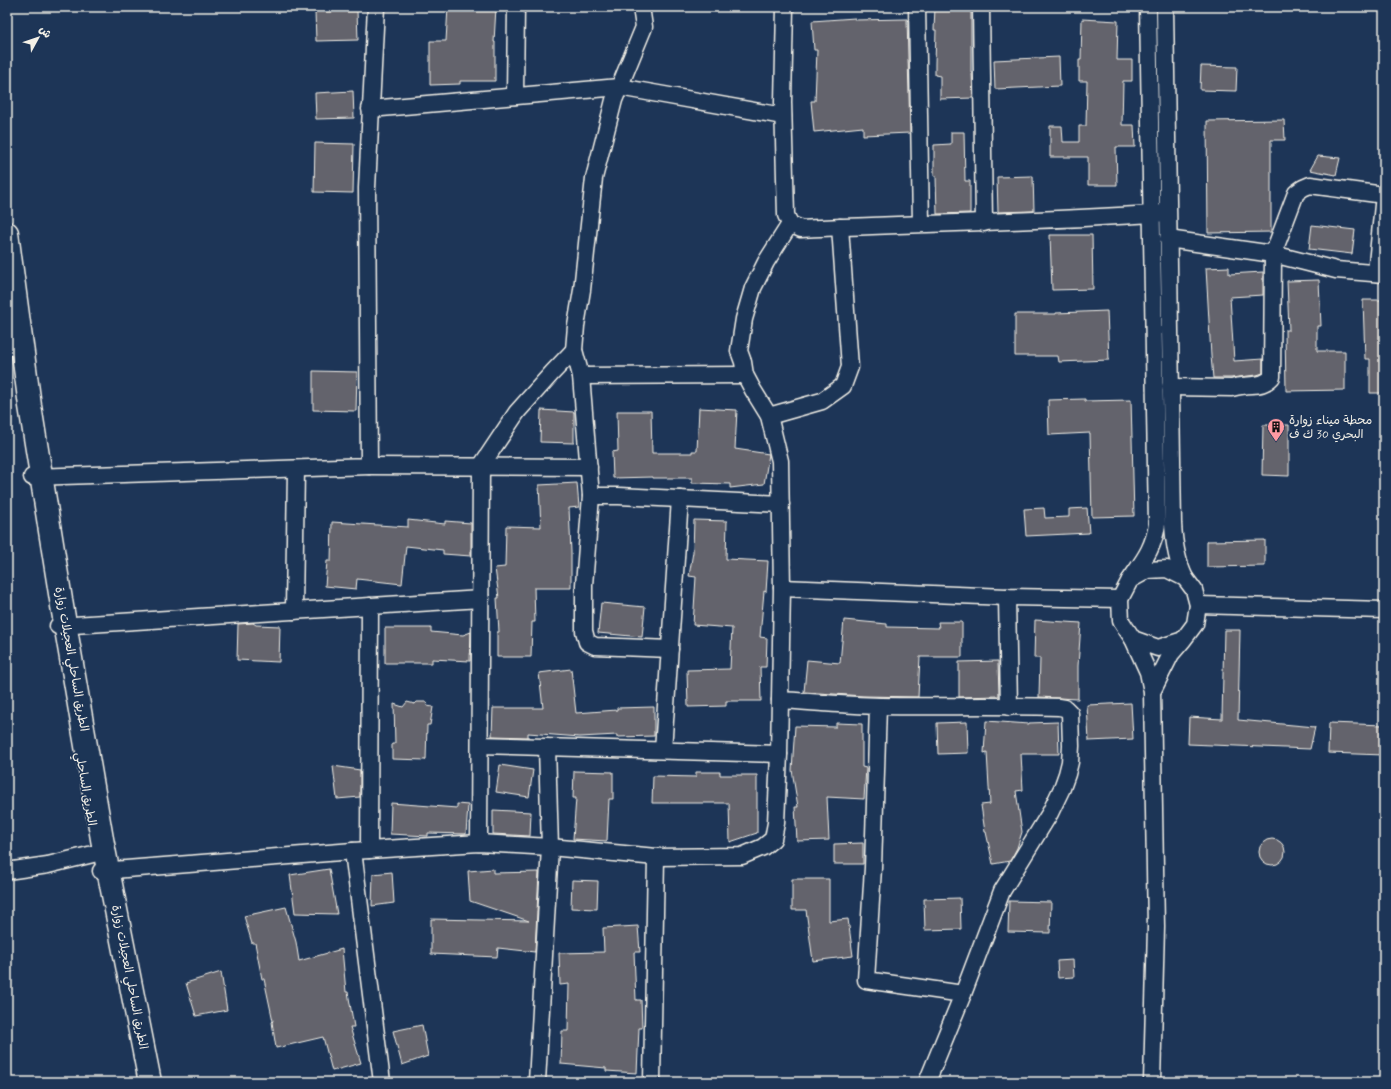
<svg xmlns="http://www.w3.org/2000/svg" width="1391" height="1089" font-family="Mynerve,'Playpen Sans Arabic',sans-serif">
<style>
.building{fill:#63636c;stroke:#f4f1e8}
.lines{fill:none;stroke-linecap:round;stroke-linejoin:round}
.minor-casing{stroke:#f4f1e8;stroke-width:19}
.highway-casing{stroke:#f4f1e8;stroke-width:25}
.minor{stroke:#1d3557;stroke-width:16}
.highway{stroke:#1d3557;stroke-width:22}
.labels{text-anchor:middle;stroke-width:3.5;stroke-linejoin:round;paint-order:stroke}
.poi-label{font-size:12px;fill:#f4f1e8;stroke:#1d3557;text-anchor:start}
.street-label{font-size:12px;fill:#f4f1e8;stroke:#1d3557}
</style>
<rect width="100%" height="100%" fill="#1d3557"/>
<filter id="ink" filterUnits="userSpaceOnUse"><feTurbulence type="fractalNoise" baseFrequency=".025" numOctaves="2"/><feDisplacementMap in="SourceGraphic" scale="8" xChannelSelector="R" yChannelSelector="G"/><feConvolveMatrix kernelMatrix="1 2 1 2 8 2 1 2 1" color-interpolation-filters="sRGB"/></filter>
<g filter="url(#ink)">
<g class="building">
<path d="M 448,7 L 496,7 L 494,42 L 495,42 L 495,81 L 460,81 L 460,84 L 430,85 L 430,41 L 446,41 Z"/>
<path d="M 935,7 L 971,8 L 971,73 L 972,73 L 973,98 L 940,99 L 940,76 L 935,75 L 935,64 L 936,30 L 934,30 Z"/>
<path d="M 315,11 L 357,11 L 358,40 L 316,41 Z"/>
<path d="M 855,18 L 855,20 L 907,19 L 910,133 L 863,135 L 863,127 L 814,132 L 811,101 L 815,101 L 817,50 L 814,50 L 812,21 Z"/>
<path d="M 1082,19 L 1118,21 L 1117,60 L 1132,60 L 1132,81 L 1123,81 L 1122,125 L 1134,125 L 1135,147 L 1116,147 L 1117,185 L 1088,185 L 1088,157 L 1050,157 L 1050,126 L 1062,126 L 1063,142 L 1079,142 L 1079,126 L 1086,126 L 1087,81 L 1079,81 L 1079,60 L 1081,60 Z"/>
<path d="M 1059,57 L 1060,86 L 995,89 L 994,60 Z"/>
<path d="M 1201,66 L 1237,67 L 1236,91 L 1200,90 Z"/>
<path d="M 353,91 L 354,118 L 316,119 L 315,93 Z"/>
<path d="M 1284,120 L 1285,140 L 1271,140 L 1271,232 L 1208,233 L 1207,121 Z"/>
<path d="M 951,132 L 964,132 L 965,181 L 970,181 L 970,213 L 937,214 L 936,176 L 934,176 L 934,145 L 951,144 Z"/>
<path d="M 315,143 L 354,144 L 353,193 L 314,192 Z"/>
<path d="M 1318,156 L 1340,158 L 1336,175 L 1310,170 Z"/>
<path d="M 1033,176 L 1034,211 L 998,212 L 997,177 Z"/>
<path d="M 1312,225 L 1355,230 L 1352,254 L 1309,249 Z"/>
<path d="M 1050,235 L 1092,235 L 1093,289 L 1052,290 Z"/>
<path d="M 1229,267 L 1229,274 L 1263,272 L 1263,295 L 1230,297 L 1234,361 L 1263,359 L 1263,373 L 1257,375 L 1231,378 L 1213,378 L 1211,356 L 1206,268 Z"/>
<path d="M 1319,280 L 1321,326 L 1317,326 L 1317,351 L 1345,351 L 1345,390 L 1286,391 L 1285,330 L 1289,330 L 1287,281 Z"/>
<path d="M 1363,300 L 1384,300 L 1384,393 L 1370,393 L 1370,359 L 1365,359 Z"/>
<path d="M 1107,311 L 1109,360 L 1059,362 L 1058,356 L 1015,356 L 1015,314 L 1056,314 L 1056,313 Z"/>
<path d="M 313,371 L 357,372 L 356,411 L 313,410 Z"/>
<path d="M 1085,399 L 1085,401 L 1131,400 L 1134,516 L 1092,517 L 1090,433 L 1049,435 L 1048,400 Z"/>
<path d="M 699,408 L 737,410 L 735,449 L 769,454 L 764,484 L 730,488 L 730,484 L 692,483 L 692,478 L 653,478 L 653,477 L 613,478 L 612,452 L 618,451 L 617,411 L 651,411 L 652,453 L 692,453 L 692,451 L 697,451 Z"/>
<path d="M 541,410 L 574,412 L 574,443 L 540,442 Z"/>
<path d="M 1263,425 L 1289,425 L 1289,476 L 1262,475 Z"/>
<path d="M 577,483 L 579,507 L 569,508 L 571,552 L 571,588 L 534,588 L 535,622 L 532,622 L 531,657 L 497,657 L 497,632 L 499,632 L 497,598 L 499,598 L 495,568 L 505,567 L 506,526 L 541,527 L 539,485 Z"/>
<path d="M 1044,508 L 1045,518 L 1069,517 L 1069,509 L 1087,508 L 1089,533 L 1026,536 L 1024,509 Z"/>
<path d="M 408,520 L 445,524 L 445,521 L 471,523 L 471,556 L 443,554 L 443,550 L 406,546 L 402,584 L 357,579 L 356,589 L 325,586 L 327,561 L 331,561 L 332,522 L 408,527 Z"/>
<path d="M 694,520 L 727,521 L 726,559 L 768,561 L 766,592 L 764,591 L 760,637 L 767,638 L 766,667 L 760,667 L 761,701 L 726,701 L 726,706 L 688,707 L 687,670 L 730,669 L 732,628 L 693,625 L 696,577 L 689,576 L 693,552 Z"/>
<path d="M 1265,540 L 1265,566 L 1207,567 L 1207,541 Z"/>
<path d="M 601,603 L 645,607 L 642,637 L 598,633 Z"/>
<path d="M 844,620 L 887,624 L 887,627 L 939,628 L 938,622 L 962,622 L 962,657 L 920,657 L 918,697 L 863,696 L 804,692 L 807,660 L 840,663 Z"/>
<path d="M 1035,620 L 1081,623 L 1078,666 L 1078,699 L 1039,697 L 1040,658 L 1034,658 Z"/>
<path d="M 253,623 L 256,625 L 280,626 L 279,662 L 237,660 L 238,624 Z"/>
<path d="M 385,628 L 431,628 L 431,632 L 463,635 L 471,632 L 470,661 L 432,659 L 432,663 L 385,663 Z"/>
<path d="M 1224,630 L 1240,630 L 1238,720 L 1315,727 L 1310,749 L 1188,744 L 1189,717 L 1222,719 Z"/>
<path d="M 998,661 L 999,696 L 959,697 L 959,662 Z"/>
<path d="M 571,669 L 576,713 L 617,710 L 617,708 L 654,707 L 654,736 L 617,737 L 617,735 L 580,737 L 528,733 L 528,737 L 492,736 L 493,708 L 543,708 L 539,673 Z"/>
<path d="M 407,702 L 415,704 L 417,702 L 426,702 L 427,706 L 433,707 L 430,725 L 427,725 L 426,760 L 392,759 L 392,744 L 395,744 L 394,704 L 403,707 Z"/>
<path d="M 1131,703 L 1133,739 L 1089,741 L 1087,705 Z"/>
<path d="M 986,721 L 1029,724 L 1029,723 L 1058,722 L 1059,754 L 1021,754 L 1023,790 L 1016,791 L 1022,832 L 1017,848 L 1010,861 L 993,864 L 986,832 L 985,832 L 981,805 L 990,804 L 987,752 L 984,753 Z"/>
<path d="M 967,722 L 968,753 L 938,754 L 937,723 Z"/>
<path d="M 836,723 L 862,724 L 862,767 L 866,768 L 864,799 L 827,797 L 829,840 L 797,841 L 795,807 L 798,807 L 792,770 L 795,726 L 836,727 Z"/>
<path d="M 1329,723 L 1384,725 L 1384,755 L 1328,753 Z"/>
<path d="M 500,765 L 533,770 L 529,797 L 496,792 Z"/>
<path d="M 333,766 L 360,770 L 360,797 L 337,799 Z"/>
<path d="M 574,771 L 613,772 L 613,799 L 609,799 L 607,841 L 573,839 L 576,798 L 573,798 Z"/>
<path d="M 696,772 L 720,772 L 720,775 L 757,775 L 757,833 L 730,842 L 729,803 L 652,803 L 653,776 L 696,777 Z"/>
<path d="M 391,803 L 457,808 L 457,804 L 468,805 L 466,834 L 428,833 L 428,836 L 390,834 Z"/>
<path d="M 493,810 L 531,812 L 530,836 L 493,834 Z"/>
<circle cx="1272" cy="852" r="13"/>
<path d="M 863,843 L 863,864 L 834,864 L 834,844 Z"/>
<path d="M 329,869 L 337,914 L 295,913 L 290,875 Z"/>
<path d="M 493,869 L 493,873 L 539,872 L 535,952 L 498,948 L 497,957 L 431,954 L 431,919 L 529,921 L 470,901 L 468,871 Z"/>
<path d="M 392,872 L 394,903 L 372,906 L 373,874 Z"/>
<path d="M 792,879 L 829,879 L 829,921 L 848,919 L 853,956 L 813,961 L 806,910 L 792,910 Z"/>
<path d="M 572,880 L 598,881 L 597,909 L 571,908 Z"/>
<path d="M 960,898 L 961,929 L 925,930 L 924,899 Z"/>
<path d="M 1009,901 L 1051,902 L 1050,933 L 1008,932 Z"/>
<path d="M 286,907 L 296,942 L 299,961 L 342,949 L 346,992 L 348,992 L 354,1027 L 350,1027 L 361,1063 L 332,1071 L 323,1037 L 276,1048 L 272,1022 L 273,1021 L 264,979 L 262,979 L 255,943 L 252,943 L 244,916 Z"/>
<path d="M 638,926 L 640,952 L 634,952 L 636,1000 L 641,1000 L 642,1028 L 639,1028 L 637,1073 L 606,1071 L 606,1068 L 561,1064 L 562,1031 L 568,1031 L 569,984 L 560,985 L 559,953 L 604,952 L 603,928 Z"/>
<path d="M 1073,960 L 1074,977 L 1058,978 L 1057,961 Z"/>
<path d="M 221,972 L 227,1010 L 196,1016 L 186,983 Z"/>
<path d="M 422,1025 L 428,1056 L 402,1065 L 393,1031 Z"/>
</g>
<g class="lines">
<defs>
<g id="minor">
<path d="M 641,7 L 644,27 L 614,100 L 594,178 L 582,290 L 576,326 L 574,350 L 581,376 L 591,496 L 584,585 L 584,631 L 587,642 L 595,646 L 670,649"/>
<path d="M 785,7 L 783,102 L 786,215 L 790,224 L 801,229 C 923,223 1045,222 1167,213"/>
<path d="M 917,7 L 921,223"/>
<path d="M 981,7 L 984,223"/>
<path d="M 1165,7 L 1173,524 C 1174,543 1177,562 1185,578"/>
<path d="M 515,96 L 516,7"/>
<path d="M 370,109 L 619,87 L 783,116"/>
<path d="M 1168,239 L 1273,254 L 1336,270 L 1384,274"/>
<path d="M 1376,273 L 1384,195"/>
<path d="M 7,346 L 13,347"/>
<path d="M 581,376 L 745,375"/>
<path d="M 1170,387 L 1232,388 C 1235,387 1238,386 1242,386 C 1254,384 1263,387 1272,377 L 1273,254 L 1296,193 L 1303,188 L 1310,185 L 1384,195"/>
<path d="M 769,416 L 822,401 L 843,386 L 850,367 L 840,227"/>
<path d="M 369,466 L 589,467"/>
<path d="M 32,477 L 369,466 L 367,188 L 376,7"/>
<path d="M 591,496 L 619,496 L 781,504"/>
<path d="M 1130,580 C 1143,561 1154,548 1157,524 L 1148,7"/>
<path d="M 782,588 L 1007,597 L 1120,599"/>
<path d="M 1007,597 L 1009,707"/>
<path d="M 1198,605 L 1384,610"/>
<path d="M 294,611 L 296,469"/>
<path d="M 58,626 L 481,599"/>
<path d="M 1133,639 L 1148,672 L 1152,692 L 1156,927 L 1152,1082"/>
<path d="M 1152,692 L 1171,654 L 1183,640 L 1195,624 L 1198,605 L 1194,590 L 1185,578 L 1167,569 L 1148,570 L 1130,580 L 1120,599 L 1121,621 L 1133,639 L 1158,648 L 1183,640"/>
<path d="M 780,700 C 813,702 846,705 880,706 C 939,707 999,705 1059,707 L 1065,708 L 1070,713 L 1071,746 L 1070,762 L 1067,774 L 1062,788 L 1050,813 L 1002,891 L 963,994 L 927,1082"/>
<path d="M 878,706 L 873,868 L 866,980 L 963,994"/>
<path d="M 480,745 L 779,754"/>
<path d="M 663,750 L 680,499"/>
<path d="M 479,843 L 481,466 L 517,412 L 552,373 L 574,350"/>
<path d="M 369,850 L 370,606"/>
<path d="M 353,851 L 382,1082"/>
<path d="M 7,871 L 48,865 L 97,853"/>
<path d="M 101,871 L 353,851 L 479,843 L 550,847 L 656,857 L 742,856 L 763,847 L 773,839 L 776,823 L 779,754 L 782,588 L 780,461 L 769,416 L 753,390 L 745,375 L 743,362 L 739,351 L 744,319 L 753,288 L 766,262 L 790,224"/>
<path d="M 537,1082 L 550,847 L 547,747"/>
<path d="M 652,1082 L 656,857"/>
</g>
<path id="highway" d="M 7,233 L 30,406 L 62,606 L 102,839 L 150,1082"/>
</defs>
<use href="#minor" class="minor-casing"/>
<use href="#highway" class="highway-casing"/>
<use href="#minor" class="minor"/>
<use href="#highway" class="highway"/>
</g>
</g>
<defs>
<symbol id="building-pin" viewBox="-11 -11 22 30"><path d="M0 17L-7.5 6A9.5 9.5 0 1 1 7.5 6Z" fill="#ff9aa2" stroke="#1d3557"/><path d="M-4-6H4V6H1V3H-1V6H-4ZM-2.5-4.3h1.7v1.8h-1.7ZM.8-4.3h1.7v1.8H.8ZM-2.5-1h1.7V.8h-1.7ZM.8-1h1.7V.8H.8Z" fill="#111"/></symbol>
</defs>
<g fill-rule="evenodd">
<use href="#building-pin" x="1266" y="417" width="20" height="27"/>
</g>
<g class="labels">
<g class="poi-label">
<text x="1289" y="424">محطة ميناء زوارة<tspan x="1289" dy="14">البحري 30 ك ف</tspan></text>
</g>
<g class="street-label">
<text transform="translate(72 659) rotate(80)" y="4">الطريق الساحلي العجيلات زوارة</text>
<text transform="translate(86 789) rotate(80)" y="4">الطريق الساحلي</text>
<text transform="translate(130 977) rotate(79)" y="4">الطريق الساحلي العجيلات زوارة</text>
</g>
</g>
<rect width="1391" height="1089" fill="none" stroke="#1d3557" stroke-width="24"/>
<rect x="12" y="12" width="1367" height="1065" fill="none" stroke="#f4f1e8" stroke-width="1.5" filter="url(#ink)"/>
<g transform="translate(38 38) rotate(50)" stroke="#1d3557" stroke-width="3" paint-order="stroke">
<path d="M0-3L7 15L0 10L-7 15Z" fill="#f4f1e8"/>
<text y="-6" font-size="11" font-weight="bold" text-anchor="middle" fill="#f4f1e8">ش</text>
</g>
</svg>
